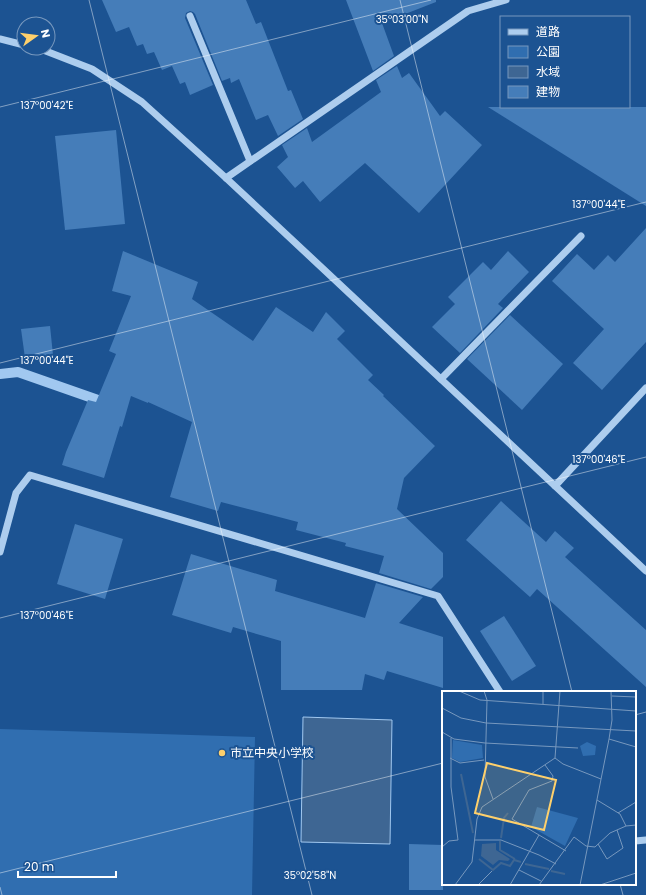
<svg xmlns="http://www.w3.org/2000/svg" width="646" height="895" font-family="Poppins,'Noto Sans JP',sans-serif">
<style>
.green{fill:#306eb0}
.water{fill:#3e6693;stroke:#a1c8f0}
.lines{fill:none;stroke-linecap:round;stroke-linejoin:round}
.stream{stroke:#a1c8f0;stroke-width:10}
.building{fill:#457db9}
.minor{stroke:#adcdee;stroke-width:7}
.ticks{fill:none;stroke:#fff;stroke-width:1;stroke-opacity:0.45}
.poi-dot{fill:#fed06c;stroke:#1c5392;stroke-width:1.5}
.labels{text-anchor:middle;stroke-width:4;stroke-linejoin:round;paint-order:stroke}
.poi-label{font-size:12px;fill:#fff;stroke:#1c5392;text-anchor:start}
.inset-river{fill:none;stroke:#3e6693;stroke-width:2}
.inset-road{fill:none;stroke:#7798be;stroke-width:1}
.view{fill:#fed06c;fill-opacity:0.15;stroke:#fed06c;stroke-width:2}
.inset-edge{fill:none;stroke:#fff;stroke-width:2}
.ticks-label{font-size:10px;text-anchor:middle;fill:#fff;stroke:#1c5392;stroke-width:4;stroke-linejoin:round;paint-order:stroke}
</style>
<rect width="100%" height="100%" fill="#1c5392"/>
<path class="green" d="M 0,729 L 255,737 L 252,895 L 0,895 Z"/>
<path class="water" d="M 303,717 L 392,720 L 390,844 L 301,842 Z"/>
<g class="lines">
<path class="stream" d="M 0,374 L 18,372 L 98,400"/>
</g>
<g class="building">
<path d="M 102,0 L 246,0 L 256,24 L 261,22 L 288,91 L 291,90 L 303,119 L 278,136 L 268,115 L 256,120 L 239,79 L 231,83 L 230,78 L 222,81 L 195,14 L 193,12 L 190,11 L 186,13 L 185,18 L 213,85 L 190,95 L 185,82 L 180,84 L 172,66 L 162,70 L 154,52 L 147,54 L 143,44 L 137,46 L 129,27 L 116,32 Z"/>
<path d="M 346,0 L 436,0 L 436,2 L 382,23 L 394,56 L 373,71 Z"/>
<path d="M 397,66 L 402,78 L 409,73 L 440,116 L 445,111 L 482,145 L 419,213 L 365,163 L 320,202 L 303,181 L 295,188 L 277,167 L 288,157 L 282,145 L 307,128 L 312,142 L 381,92 L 376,80 Z"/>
<path d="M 488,107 L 646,107 L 646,206 Z"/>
<path d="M 116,130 L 125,224 L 65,230 L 55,136 Z"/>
<path d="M 646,228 L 646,342 L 602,390 L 573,363 L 604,329 L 552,281 L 577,254 L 594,270 L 608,255 L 615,262 Z"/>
<path d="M 123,251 L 198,282 L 192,299 L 253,341 L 276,307 L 313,332 L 326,312 L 345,331 L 337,339 L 373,375 L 368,380 L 384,395 L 383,396 L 435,446 L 404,478 L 397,509 L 443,553 L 443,577 L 431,589 L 379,573 L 384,556 L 345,546 L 346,543 L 296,530 L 298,522 L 221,502 L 218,511 L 170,497 L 192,422 L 148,402 L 148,403 L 131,396 L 122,427 L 120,426 L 104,478 L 62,465 L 66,452 L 88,400 L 96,402 L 116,354 L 109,351 L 131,296 L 112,291 Z"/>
<path d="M 508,251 L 529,272 L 498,304 L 503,308 L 460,353 L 432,327 L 455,304 L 448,297 L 483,262 L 491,270 Z"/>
<path d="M 510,315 L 563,364 L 522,410 L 467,359 Z"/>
<path d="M 50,326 L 53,355 L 25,358 L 21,329 Z"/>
<path d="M 501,501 L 546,542 L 555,531 L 574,548 L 565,557 L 646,630 L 646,687 L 537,589 L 530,597 L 466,540 Z"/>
<path d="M 75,524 L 123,539 L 105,599 L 57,584 Z"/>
<path d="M 191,554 L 277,580 L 275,591 L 365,618 L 376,583 L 423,597 L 399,623 L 443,637 L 443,688 L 387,671 L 384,680 L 365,674 L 362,690 L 281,690 L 281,641 L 233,627 L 231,633 L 172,615 Z"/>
<path d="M 504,616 L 536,666 L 512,681 L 480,631 Z"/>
<path d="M 409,844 L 443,845 L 443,890 L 409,890 Z"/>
</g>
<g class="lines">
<g class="minor">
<path d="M 190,16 L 250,161"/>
<path d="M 0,39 L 24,45"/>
<path d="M 38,48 L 92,69 L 142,102 L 226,178 L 646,571"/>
<path d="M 226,178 L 468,11 L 506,0"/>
<path d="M 441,379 L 581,236"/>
<path d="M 555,486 L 646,388"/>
<path d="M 0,552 L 16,493 L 30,475 L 438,596 L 500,692"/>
<path d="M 635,841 L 646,840"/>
</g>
</g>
<path class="ticks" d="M 89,0 L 312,895M 400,0 L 572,692M 0,107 L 431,0M 0,363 L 646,202M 0,618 L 646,457M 635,715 L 646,712M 0,873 L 443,763M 620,884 L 623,895M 0,887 L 2,895"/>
<circle class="poi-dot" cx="222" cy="753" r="4"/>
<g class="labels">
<g class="poi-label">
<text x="230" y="757">市立中央小学校</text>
</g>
</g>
<g transform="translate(442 691)">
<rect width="194" height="194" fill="#1c5392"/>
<path d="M 11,49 L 40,54 L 41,67 L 18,71 L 10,67 ZM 145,51 L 154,55 L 153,64 L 141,65 L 138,55 ZM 95,116 L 136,127 L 123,155 L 89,136 Z" fill="#306eb0"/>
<path d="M 54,152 L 54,159 L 68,168 L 66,170 L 57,169 L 51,174 L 39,165 L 40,153 Z" fill="#3e6693"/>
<path class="inset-river" d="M 19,83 L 31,142M 59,147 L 62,127 L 66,122M 58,150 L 58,159 L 73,168M 37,168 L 51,179 L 59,172 L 68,175 L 72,169 L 79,171M 83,173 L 107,178M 109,180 L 123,183"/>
<path class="inset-road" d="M 17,0 L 38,9 L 194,20M 42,0 L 45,9 L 43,86 L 51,108M 170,5 L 194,6M 101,13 L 101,0M 0,17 L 19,27 L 44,32 L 194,40M 0,41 L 12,48 L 43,52 L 136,57M 167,48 L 194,56M 8,67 L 18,72 L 42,69M 113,67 L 121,73 L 159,88M 103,74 L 111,85 L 110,90 L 87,99 L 70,128 L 124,160M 155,109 L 178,123 L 184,135M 176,122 L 194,111M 33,149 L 59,149 L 97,164 L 114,173M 156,153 L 165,168 L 181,157 L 175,139M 0,156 L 7,150 L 16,149 L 9,96 L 9,47M 77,179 L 99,190M 13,194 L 30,171 L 35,128 L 40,116 L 113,67 L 118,0M 36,194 L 50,180M 68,194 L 97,144M 97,194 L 132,146 L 144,155 L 153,156 L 168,142 L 184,135 L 194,134M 138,194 L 167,48 L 170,29 L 169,0M 158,194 L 194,182"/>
<path class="view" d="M 45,72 L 114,89 L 102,139 L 33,122 Z"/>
<rect width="194" height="194" class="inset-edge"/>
</g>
<g class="ticks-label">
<text x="402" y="23">35°03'00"N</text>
<text x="47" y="109">137°00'42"E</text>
<text x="599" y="208">137°00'44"E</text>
<text x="47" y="364">137°00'44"E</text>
<text x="599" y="463">137°00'46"E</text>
<text x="47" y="619">137°00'46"E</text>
<text x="310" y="879">35°02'58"N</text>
</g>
<rect x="500" y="16" width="130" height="92" fill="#1c5392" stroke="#7798be"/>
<rect x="508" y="29" width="20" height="6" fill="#adcdee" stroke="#7798be"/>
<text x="536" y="36" font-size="12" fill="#ffffff">道路</text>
<rect x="508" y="46" width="20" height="12" fill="#306eb0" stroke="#7798be"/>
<text x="536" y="56" font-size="12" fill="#ffffff">公園</text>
<rect x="508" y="66" width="20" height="12" fill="#3e6693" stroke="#7798be"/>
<text x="536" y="76" font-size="12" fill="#ffffff">水域</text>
<rect x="508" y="86" width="20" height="12" fill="#457db9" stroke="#7798be"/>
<text x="536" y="96" font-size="12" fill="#ffffff">建物</text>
<g transform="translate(36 36) rotate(76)"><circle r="19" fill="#1c5392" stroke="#7798be"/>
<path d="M0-3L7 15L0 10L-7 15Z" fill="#fed06c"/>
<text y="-6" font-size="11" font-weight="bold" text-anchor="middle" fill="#ffffff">N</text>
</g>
<path d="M18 871v6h98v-6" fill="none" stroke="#ffffff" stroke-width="2"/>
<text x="24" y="871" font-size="12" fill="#ffffff" stroke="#1c5392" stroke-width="3" paint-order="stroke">20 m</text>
</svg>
